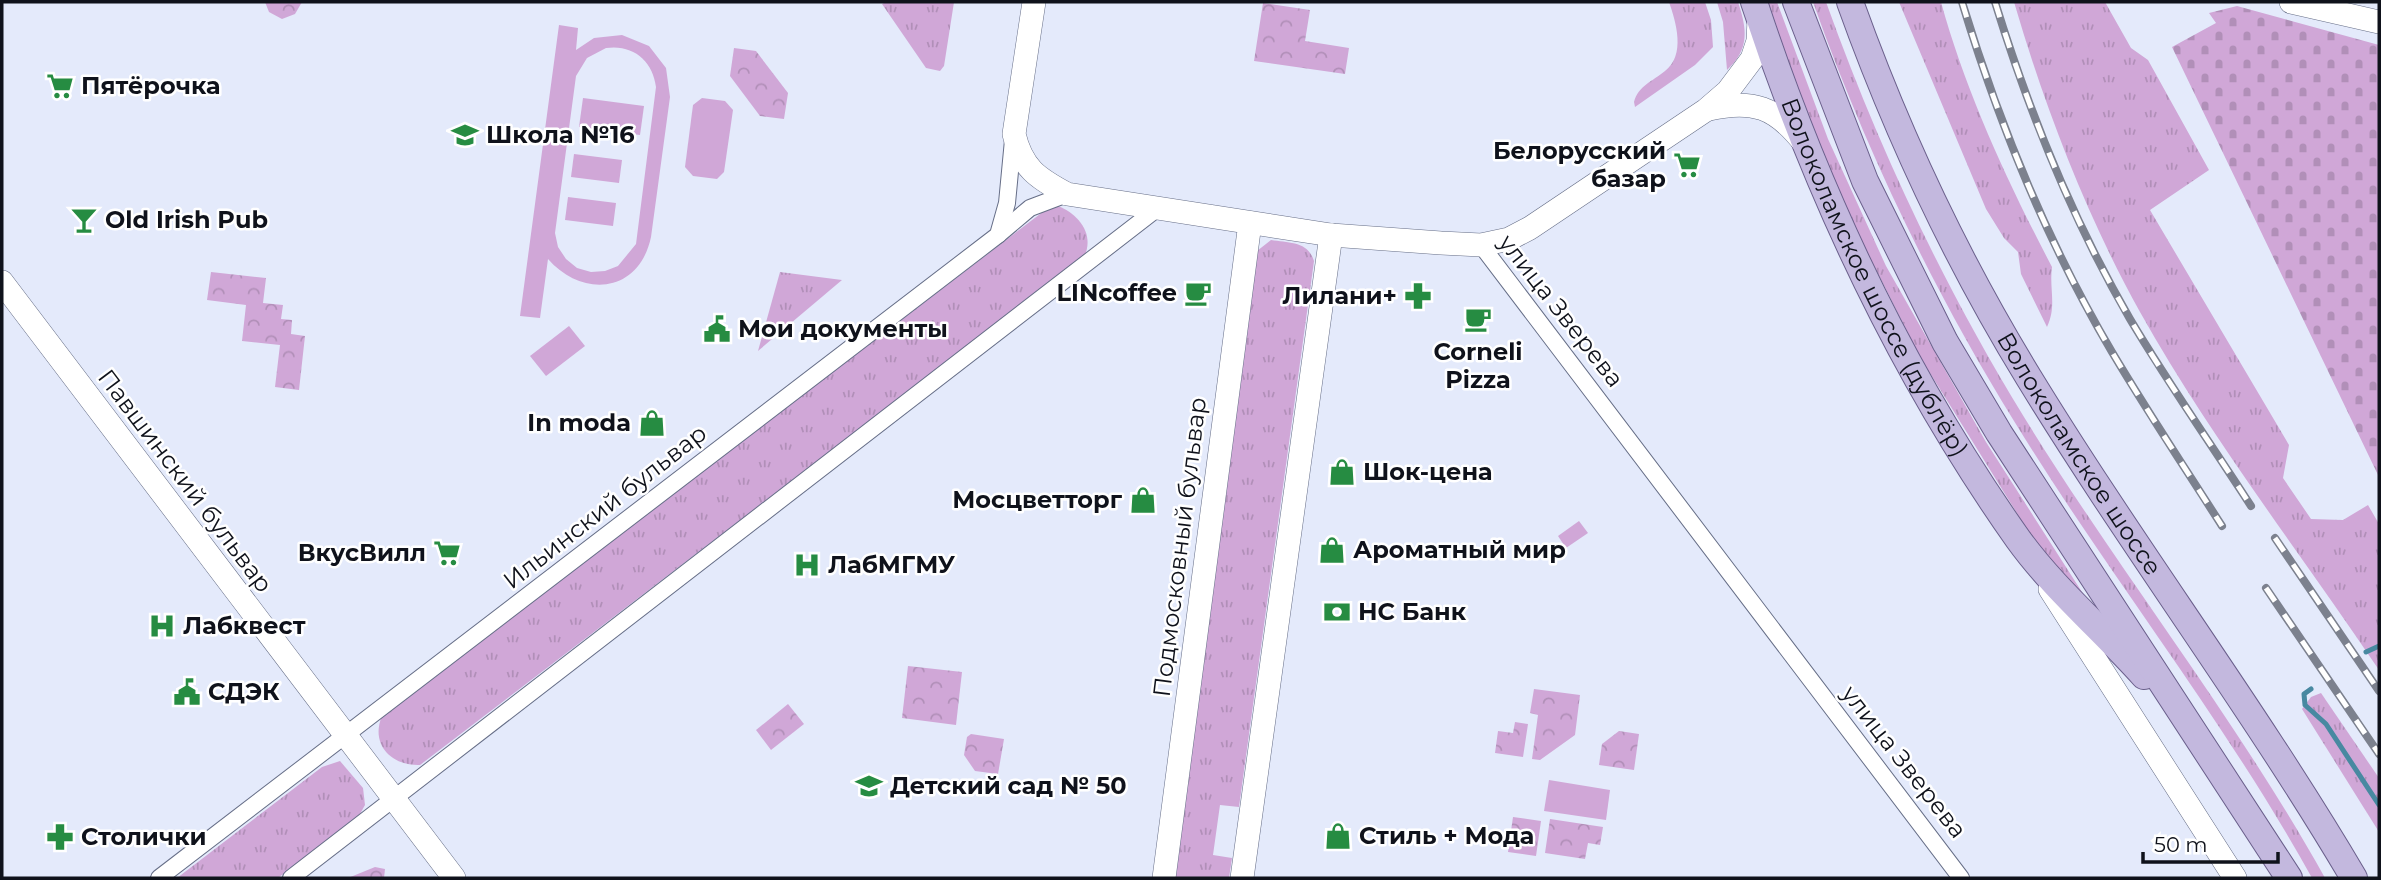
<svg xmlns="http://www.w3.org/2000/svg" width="2381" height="880" font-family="Montserrat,sans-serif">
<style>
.grass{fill:url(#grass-tufts)}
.forest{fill:url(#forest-crowns)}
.cemetery{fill:url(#cemetery-stones)}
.garden{fill:#d0a7d7;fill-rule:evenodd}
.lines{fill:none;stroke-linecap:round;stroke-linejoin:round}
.stream{stroke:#4889a1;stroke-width:5}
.street-casing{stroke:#666e87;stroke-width:18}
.secondary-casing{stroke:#666e87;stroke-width:24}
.primary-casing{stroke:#6a5f8b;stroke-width:28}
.street{stroke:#fff;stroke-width:16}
.secondary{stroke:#fff;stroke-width:23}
.primary{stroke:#c3b8de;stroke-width:26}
.rail-casing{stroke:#7c818e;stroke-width:8}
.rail{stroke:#fff;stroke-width:5;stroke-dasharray:16;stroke-linecap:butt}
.labels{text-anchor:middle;stroke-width:5;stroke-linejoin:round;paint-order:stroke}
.poi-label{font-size:24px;font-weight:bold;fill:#0f121b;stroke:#fff;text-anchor:start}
.street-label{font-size:24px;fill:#0f121b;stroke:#fff}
</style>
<defs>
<pattern id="grass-tufts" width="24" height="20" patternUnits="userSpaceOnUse" patternTransform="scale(1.75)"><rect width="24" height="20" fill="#d0a7d7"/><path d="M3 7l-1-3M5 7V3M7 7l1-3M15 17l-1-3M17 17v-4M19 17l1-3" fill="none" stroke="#b18fb8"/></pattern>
<pattern id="forest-crowns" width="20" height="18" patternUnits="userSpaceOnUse" patternTransform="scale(1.75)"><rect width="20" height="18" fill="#d0a7d7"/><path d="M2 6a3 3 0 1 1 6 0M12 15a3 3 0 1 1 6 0" fill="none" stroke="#b18fb8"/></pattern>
<pattern id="cemetery-stones" width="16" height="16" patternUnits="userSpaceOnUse" patternTransform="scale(1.75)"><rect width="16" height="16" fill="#d0a7d7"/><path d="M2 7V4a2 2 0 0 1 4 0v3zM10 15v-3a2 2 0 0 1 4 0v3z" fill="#b18fb8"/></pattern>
</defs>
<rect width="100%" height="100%" fill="#e4eafb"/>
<g class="grass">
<path d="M 886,2 L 954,2 L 944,66 L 940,71 L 926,68 L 882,4 Z"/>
<path d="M 1669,2 L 1705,2 L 1711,20 L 1713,47 L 1695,65 L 1635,107 L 1634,102 C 1638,86 1653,81 1665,71 C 1686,55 1676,22 1669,2 Z"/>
<path d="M 1717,2 L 1738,2 C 1747,29 1750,49 1727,70 L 1723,22 Z"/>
<path d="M 1765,2 L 1777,2 L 1828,139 L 1886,266 L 1986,442 L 2089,603 L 2049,559 L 2028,531 L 1920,357 L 1839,196 Z"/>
<path d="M 1813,2 L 1826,2 C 1879,149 1942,283 2024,417 C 2120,573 2236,718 2325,878 L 2312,878 C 2224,719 2109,576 2014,421 C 1932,288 1865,149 1813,2 Z"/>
<path d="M 1899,2 L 1941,2 C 1966,93 2008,183 2052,267 C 2049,289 2057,306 2047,327 L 2021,274 L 2018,252 L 2004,238 L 1986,209 Z"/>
<path d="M 2014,2 L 2105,2 L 2131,48 L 2148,60 L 2209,170 L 2150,210 L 2289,445 L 2283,478 L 2311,519 L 2343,520 L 2368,505 L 2379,524 L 2379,670 C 2299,551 2210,437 2140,312 C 2086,215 2045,108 2014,2 Z"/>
<path d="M 1058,206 C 1079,214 1095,235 1084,257 L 420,765 C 391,766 370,744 382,716 L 1044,211 Z"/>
<path d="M 1271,240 C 1289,243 1308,241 1314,261 L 1239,807 L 1220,805 L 1213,855 L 1232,858 L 1229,878 L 1173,878 L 1257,251 Z"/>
<path d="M 780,272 L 842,280 L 758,351 Z"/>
<path d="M 2321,693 L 2379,778 L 2379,832 L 2302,709 L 2311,697 Z"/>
<path d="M 340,761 L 363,788 L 365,805 L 360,814 L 278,878 L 177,878 L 322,767 Z"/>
</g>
<g class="forest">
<path d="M 265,2 L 302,2 L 295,14 L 282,19 L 269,12 Z"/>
<path d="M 1263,3 L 1310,10 L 1305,41 L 1349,48 L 1345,74 L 1254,61 Z"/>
<path d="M 734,48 L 756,51 L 788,93 L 784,119 L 760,116 L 730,76 Z"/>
<path d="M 211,272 L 266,278 L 263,303 L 283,305 L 281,319 L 292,320 L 291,334 L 305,336 L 299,390 L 275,387 L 280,345 L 242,341 L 246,305 L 207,300 Z"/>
<path d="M 908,666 L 962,672 L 956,725 L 902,718 Z"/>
<path d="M 1534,689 L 1580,695 L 1575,735 L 1540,760 L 1532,759 L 1538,715 L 1530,713 Z"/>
<path d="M 788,704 L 804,724 L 771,750 L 756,730 Z"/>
<path d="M 1515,722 L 1528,724 L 1523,757 L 1495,753 L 1498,731 L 1513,733 Z"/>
<path d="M 1619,731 L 1639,734 L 1634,770 L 1599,765 L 1602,744 Z"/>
<path d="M 971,734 L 1004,739 L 998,774 L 975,771 L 964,755 L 967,737 Z"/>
<path d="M 1513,817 L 1541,821 L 1536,856 L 1508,852 Z"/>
<path d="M 1550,819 L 1603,827 L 1600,845 L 1588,843 L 1585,859 L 1545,853 Z"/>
<path d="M 375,867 L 385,869 L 384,878 L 348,878 Z"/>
</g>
<path class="cemetery" d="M 2237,6 L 2379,45 L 2379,477 L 2172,47 L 2216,23 L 2209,13 Z"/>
<g class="garden">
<path d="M 559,25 L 578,28 L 576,50 L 594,38 L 622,35 L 649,46 L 666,68 L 670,97 L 651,237 C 639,294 582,298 548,259 L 540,318 L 520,316 ZM 606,48 C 633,44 653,61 656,87 L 636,244 L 618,266 L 605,271 L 591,272 L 577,268 L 566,259 L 558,247 L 555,233 L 576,76 L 587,58 Z"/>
<path d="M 583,98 L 644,106 L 640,135 L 579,127 Z"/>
<path d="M 702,98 L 725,101 L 733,110 L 724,172 L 717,179 L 693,176 L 685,167 L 693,105 Z"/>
<path d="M 574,154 L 622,160 L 619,183 L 571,177 Z"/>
<path d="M 568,197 L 616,203 L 613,226 L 565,220 Z"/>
<path d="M 569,326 L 585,346 L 546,376 L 530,356 Z"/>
<path d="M 1579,521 L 1588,533 L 1566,548 L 1558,536 Z"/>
<path d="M 1549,780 L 1610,790 L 1606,820 L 1544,811 Z"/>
</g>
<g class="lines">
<g class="stream">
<path d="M 2366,652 L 2379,646"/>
<path d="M 2311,689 L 2304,694 L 2305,705 L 2326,724 L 2379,805"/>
</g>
<defs>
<g id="street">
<path d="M 998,235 L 1030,208 L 1067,194"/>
<path d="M 1481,245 L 1961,878"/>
<path d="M 159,878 L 998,235 L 1007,203 L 1013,140"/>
<path d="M 291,878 L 1158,208"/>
</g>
<g id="secondary">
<path d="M 1034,2 L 1014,134 C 1022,168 1037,178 1067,194 L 1331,235 L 1441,243 L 1481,245 L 1509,239 L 1530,228 L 1706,110 L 1728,91 L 1752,59 L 1758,41 L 1759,19"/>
<path d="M 2291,2 L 2379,22"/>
<path d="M 1709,109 C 1753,99 1776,107 1804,143"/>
<path d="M 2,282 L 454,878"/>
<path d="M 2050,589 L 2235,878"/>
<path d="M 1164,878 L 1250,223"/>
<path d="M 1242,878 L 1331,235"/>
</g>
<g id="primary">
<path id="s1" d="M 1754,2 C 1816,191 1903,376 2018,539 C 2054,589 2103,630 2144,676"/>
<path d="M 1796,2 L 1865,181 L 1945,342 L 1999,433 L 2289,878"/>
<path id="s2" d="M 1850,2 C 1897,133 1956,259 2029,378 C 2133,548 2253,707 2354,878"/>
</g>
</defs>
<use href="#street" class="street-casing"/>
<use href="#secondary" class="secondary-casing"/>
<use href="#primary" class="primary-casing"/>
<use href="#street" class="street"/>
<use href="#secondary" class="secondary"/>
<use href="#primary" class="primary"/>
<defs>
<g id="rail">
<path d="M 1962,2 C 1999,124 2047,242 2112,352 C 2147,411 2185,468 2222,526"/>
<path d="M 1995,2 C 2029,112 2072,219 2130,319 C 2168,383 2211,444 2251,506"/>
<path d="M 2275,538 L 2379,691"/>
<path d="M 2266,588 L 2379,754"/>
</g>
</defs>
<use href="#rail" class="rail-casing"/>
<use href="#rail" class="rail"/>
</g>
<defs>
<symbol id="supermarket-bare" viewBox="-9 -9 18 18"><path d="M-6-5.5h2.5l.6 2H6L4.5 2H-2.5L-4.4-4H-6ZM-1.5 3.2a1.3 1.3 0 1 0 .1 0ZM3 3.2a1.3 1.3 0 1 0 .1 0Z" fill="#268c42" stroke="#fff" stroke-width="2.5" paint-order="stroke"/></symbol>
<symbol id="school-bare" viewBox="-9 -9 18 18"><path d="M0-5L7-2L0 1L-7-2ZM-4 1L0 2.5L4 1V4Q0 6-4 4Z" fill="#268c42" stroke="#fff" stroke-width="2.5" paint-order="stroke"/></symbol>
<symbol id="bar-bare" viewBox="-9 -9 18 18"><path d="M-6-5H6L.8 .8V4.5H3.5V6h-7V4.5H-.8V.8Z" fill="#268c42" stroke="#fff" stroke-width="2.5" paint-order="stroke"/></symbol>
<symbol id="cafe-bare" viewBox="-9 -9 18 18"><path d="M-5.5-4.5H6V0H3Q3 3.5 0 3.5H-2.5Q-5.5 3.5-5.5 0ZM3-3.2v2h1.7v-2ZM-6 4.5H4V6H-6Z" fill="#268c42" stroke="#fff" stroke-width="2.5" paint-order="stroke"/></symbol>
<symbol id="pharmacy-bare" viewBox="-9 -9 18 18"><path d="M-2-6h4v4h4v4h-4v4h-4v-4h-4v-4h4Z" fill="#268c42" stroke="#fff" stroke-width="2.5" paint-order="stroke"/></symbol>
<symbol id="civic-bare" viewBox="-9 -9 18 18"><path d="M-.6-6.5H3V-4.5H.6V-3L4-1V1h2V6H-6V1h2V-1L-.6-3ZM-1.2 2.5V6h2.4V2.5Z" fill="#268c42" stroke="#fff" stroke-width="2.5" paint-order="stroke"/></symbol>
<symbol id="shop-bare" viewBox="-9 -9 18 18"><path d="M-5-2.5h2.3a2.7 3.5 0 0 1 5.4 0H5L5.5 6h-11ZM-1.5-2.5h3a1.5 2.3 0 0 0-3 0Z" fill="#268c42" stroke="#fff" stroke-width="2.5" paint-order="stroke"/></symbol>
<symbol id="hospital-bare" viewBox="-9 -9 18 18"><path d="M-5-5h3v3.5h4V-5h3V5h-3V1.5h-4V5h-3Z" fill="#268c42" stroke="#fff" stroke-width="2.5" paint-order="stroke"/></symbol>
<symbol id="bank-bare" viewBox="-9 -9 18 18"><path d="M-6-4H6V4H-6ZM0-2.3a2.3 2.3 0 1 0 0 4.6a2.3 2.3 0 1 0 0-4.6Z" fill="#268c42" stroke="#fff" stroke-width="2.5" paint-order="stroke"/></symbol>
</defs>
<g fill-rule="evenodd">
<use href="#supermarket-bare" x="41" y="67" width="38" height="38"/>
<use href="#school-bare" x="446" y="116" width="38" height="38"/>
<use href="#supermarket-bare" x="1668" y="146" width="38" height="38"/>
<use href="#bar-bare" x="65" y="201" width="38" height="38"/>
<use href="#cafe-bare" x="1179" y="274" width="38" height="38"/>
<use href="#pharmacy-bare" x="1399" y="277" width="38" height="38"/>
<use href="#cafe-bare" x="1459" y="300" width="38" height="38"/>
<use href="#civic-bare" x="698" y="310" width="38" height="38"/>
<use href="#shop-bare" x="633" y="404" width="38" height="38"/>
<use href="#shop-bare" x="1323" y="453" width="38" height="38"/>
<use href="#shop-bare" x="1124" y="481" width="38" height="38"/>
<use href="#shop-bare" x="1313" y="531" width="38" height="38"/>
<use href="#supermarket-bare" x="428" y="534" width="38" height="38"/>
<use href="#hospital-bare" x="788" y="546" width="38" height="38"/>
<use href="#bank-bare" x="1318" y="593" width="38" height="38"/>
<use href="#hospital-bare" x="143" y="607" width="38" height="38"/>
<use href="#civic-bare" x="168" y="673" width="38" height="38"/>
<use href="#school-bare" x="850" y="767" width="38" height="38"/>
<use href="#shop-bare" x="1319" y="817" width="38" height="38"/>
<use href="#pharmacy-bare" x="41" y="818" width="38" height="38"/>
</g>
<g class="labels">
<g class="poi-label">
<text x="81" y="94">Пятёрочка</text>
<text x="486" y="143">Школа №16</text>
<text x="1666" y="159" text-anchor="end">Белорусский<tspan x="1666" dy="28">базар</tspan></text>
<text x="105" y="228">Old Irish Pub</text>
<text x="1177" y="301" text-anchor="end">LINcoffee</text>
<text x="1397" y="304" text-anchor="end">Лилани+</text>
<text x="738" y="337">Мои документы</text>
<text x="1478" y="360" text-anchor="middle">Corneli<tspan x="1478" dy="28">Pizza</tspan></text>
<text x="631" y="431" text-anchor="end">In moda</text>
<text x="1363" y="480">Шок-цена</text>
<text x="1122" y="508" text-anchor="end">Мосцветторг</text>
<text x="1353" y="558">Ароматный мир</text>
<text x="426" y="561" text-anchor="end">ВкусВилл</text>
<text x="828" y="573">ЛабМГМУ</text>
<text x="1358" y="620">НС Банк</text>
<text x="183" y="634">Лабквест</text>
<text x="208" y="700">СДЭК</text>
<text x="890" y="794">Детский сад № 50</text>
<text x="1359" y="844">Стиль + Мода</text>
<text x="81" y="845">Столички</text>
</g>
<g class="street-label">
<text dy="8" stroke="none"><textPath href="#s1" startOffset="301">Волоколамское шоссе (дублёр)</textPath></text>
<text transform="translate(1561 311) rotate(52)" y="8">улица Зверева</text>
<text dy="8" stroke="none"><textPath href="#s2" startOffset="508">Волоколамское шоссе</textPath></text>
<text transform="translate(185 481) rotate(53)" y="8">Павшинский бульвар</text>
<text transform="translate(605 507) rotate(-38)" y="8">Ильинский бульвар</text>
<text transform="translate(1180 547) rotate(-83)" y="8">Подмосковный бульвар</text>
<text transform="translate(1904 762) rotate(52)" y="8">улица Зверева</text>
</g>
</g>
<rect width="2381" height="880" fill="none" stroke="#0f121b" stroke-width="7"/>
<path d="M2143 852v10h135v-10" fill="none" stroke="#0f121b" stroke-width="3.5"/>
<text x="2154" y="852" font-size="21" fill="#0f121b" stroke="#ffffff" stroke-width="5" paint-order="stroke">50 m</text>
</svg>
